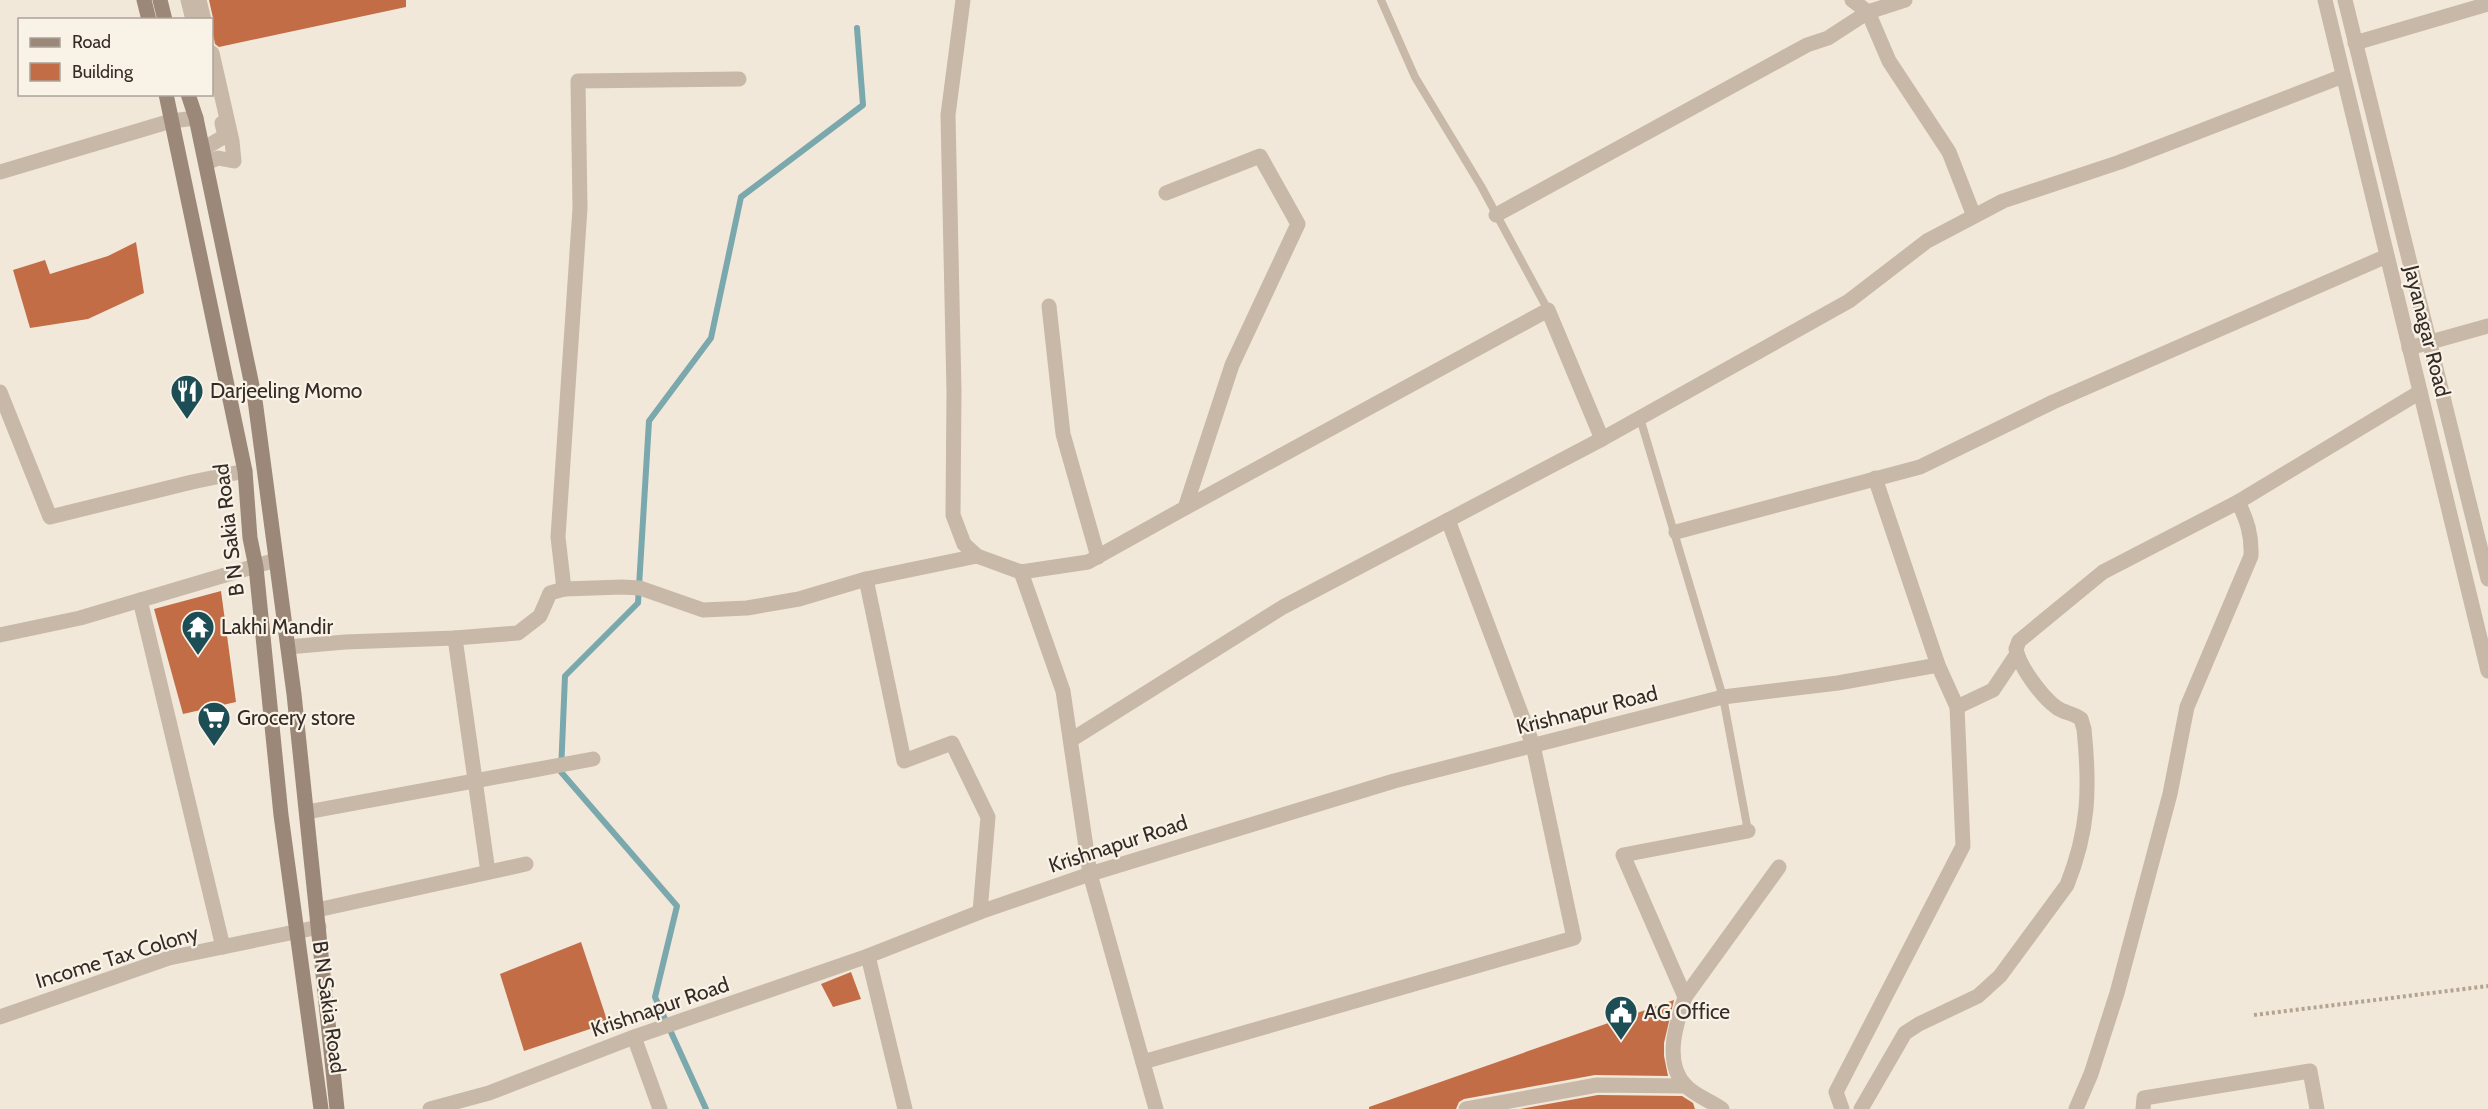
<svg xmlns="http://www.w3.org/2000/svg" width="2488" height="1109" font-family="Cabin,sans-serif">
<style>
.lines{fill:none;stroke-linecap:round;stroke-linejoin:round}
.stream{stroke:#7aa8ad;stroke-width:6}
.building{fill:#c36d47}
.path{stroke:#b4a391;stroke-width:4;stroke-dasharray:3 3;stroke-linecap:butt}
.service{stroke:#c8b8a7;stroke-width:8}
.minor{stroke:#c8b8a7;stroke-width:15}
.tertiary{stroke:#c8b8a7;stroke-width:15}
.secondary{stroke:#9c8878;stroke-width:15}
.labels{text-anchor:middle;stroke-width:4.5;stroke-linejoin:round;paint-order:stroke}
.street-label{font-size:21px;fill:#352c27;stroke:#f9f2e7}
.poi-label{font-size:21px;fill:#352c27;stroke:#f9f2e7;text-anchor:start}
</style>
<rect width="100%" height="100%" fill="#f1e8da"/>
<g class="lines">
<path class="stream" d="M 706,1109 L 655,997 L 677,906 L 561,772 L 565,676 L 638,603 L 649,421 L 711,338 L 741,197 L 863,105 L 857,28"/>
</g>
<g class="building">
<path d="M 209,0 L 406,0 L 406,7 L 219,47 L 215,44 L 212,28 L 213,18 Z"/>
<path d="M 136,242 L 144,293 L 88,319 L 30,328 L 13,270 L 45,260 L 50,274 L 108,256 Z"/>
<path d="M 221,591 L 236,702 L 183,714 L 154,609 Z"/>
<path d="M 581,942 L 608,1023 L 524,1051 L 500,974 Z"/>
<path d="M 851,972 L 861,999 L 833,1007 L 821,984 Z"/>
<path d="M 1674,1000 L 1664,1043 L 1664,1056 L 1668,1076 L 1595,1075 L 1464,1099 L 1459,1102 L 1456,1109 L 1369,1109 L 1369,1107 Z"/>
<path d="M 1598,1095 L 1682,1096 L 1693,1103 L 1695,1109 L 1520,1109 Z"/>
</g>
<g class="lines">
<path class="path" d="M 2254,1015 L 2488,986"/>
<g class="service">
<path d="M 1381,0 L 1415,77 L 1481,186 L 1548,310"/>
<path d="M 1640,418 L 1723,697 L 1748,831"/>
</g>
<g class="minor">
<path d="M 188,0 L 193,20"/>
<path d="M 199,0 L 204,20"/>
<path d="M 963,0 L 948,115 L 954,391 L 953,515 L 964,544 L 977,556 L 1021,572 L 1088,562 L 1185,508 L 1232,365 L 1298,224 L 1260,156 L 1166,193"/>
<path d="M 1852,0 L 1868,12 L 1905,0"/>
<path d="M 2355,43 L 2488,4"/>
<path d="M 203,149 L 225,136 L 222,123"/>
<path d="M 206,163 L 218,158 L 234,161 L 232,141 L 212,53"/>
<path d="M 0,172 L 171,121 L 196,118"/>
<path d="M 1496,215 L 1807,45 L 1828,38 L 1868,12 L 1889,61 L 1949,152 L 1974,216"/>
<path d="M 1049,306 L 1063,434 L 1098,557"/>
<path d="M 2409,348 L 2488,326"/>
<path d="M 0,392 L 50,517 L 192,482 L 245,471"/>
<path d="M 1185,508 L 1548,310 L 1602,439"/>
<path d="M 1676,532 L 1920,467 L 2053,402 L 2387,256"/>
<path d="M 1021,572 L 1063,691 L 1090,874 L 1156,1109"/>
<path d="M 866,579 L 904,761 L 952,743 L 988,817 L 980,912"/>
<path d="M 564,589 L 558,537 L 580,208 L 578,81 L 739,79"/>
<path d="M 140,600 L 223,947"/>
<path d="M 0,635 L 80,618 L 276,560"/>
<path d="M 455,638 L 488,872"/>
<path d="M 288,647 L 345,642 L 455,638 L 518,633 L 540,616 L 550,593 L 564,589 L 622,587 L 640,588 L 703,610 L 747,608 L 799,599 L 866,579 L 977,556"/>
<path d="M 1957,707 L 1993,690 L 2017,654"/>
<path d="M 1071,740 L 1283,607 L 1602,439 L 1849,301 L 1927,241 L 2003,201 L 2120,162 L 2343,76"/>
<path d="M 307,812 L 593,759"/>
<path d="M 317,910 L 526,864"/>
<path d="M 868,956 L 905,1109"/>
<path d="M 1685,997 L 1779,867"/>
<path d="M 0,1017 L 169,958 L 319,927"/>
<path d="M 634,1037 L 660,1109"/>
<path d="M 1143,1062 L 1574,938 L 1533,745 L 1448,520"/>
<path d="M 430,1109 L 489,1093 L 634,1037 L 868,956 L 980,912 L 1090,874 L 1394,781 L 1723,697 L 1838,683 L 1938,665"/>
<path d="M 1466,1109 L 1597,1085 L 1686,1086"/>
<path d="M 1722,1109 C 1711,1101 1696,1096 1686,1086 C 1663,1063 1676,1024 1685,997 L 1623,855 L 1748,831"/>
<path d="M 1842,1109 L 1836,1092 L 1963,846 L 1957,707 L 1938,665 L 1875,478"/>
<path d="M 1861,1109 L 1905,1033 L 1919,1024 L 1978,996 L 2000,976 L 2067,885 C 2089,830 2090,788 2084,729 L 2081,719 C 2074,713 2063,713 2056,707 C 2042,697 2019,666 2016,649 L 2019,641 L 2103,572 L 2238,502"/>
<path d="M 2076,1109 L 2091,1074 L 2117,993 L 2170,794 L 2187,707 L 2251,556 C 2252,535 2247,520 2238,502 L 2420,392"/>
<path d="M 2143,1109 L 2144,1098 L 2310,1071 L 2317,1109"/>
</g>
<g class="tertiary">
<path d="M 2325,0 L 2488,671"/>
<path d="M 2345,0 L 2488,579"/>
</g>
<g class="secondary">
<path d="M 144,0 L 149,20"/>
<path d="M 160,0 L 165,20"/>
<path d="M 166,94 L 245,471 L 250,538 L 256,567 L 281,815 L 321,1109"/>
<path d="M 188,94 L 196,118 L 255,400 L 294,694 L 337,1109"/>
</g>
</g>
<defs>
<symbol id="restaurant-pin" viewBox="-11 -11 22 30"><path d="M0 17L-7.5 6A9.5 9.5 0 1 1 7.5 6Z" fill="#1e4e55" stroke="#f9f2e7"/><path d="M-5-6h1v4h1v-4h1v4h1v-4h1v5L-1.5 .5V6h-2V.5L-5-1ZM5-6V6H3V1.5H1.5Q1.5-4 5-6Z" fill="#fff"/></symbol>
<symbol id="temple-pin" viewBox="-11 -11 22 30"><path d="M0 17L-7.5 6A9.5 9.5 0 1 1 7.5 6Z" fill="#1e4e55" stroke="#f9f2e7"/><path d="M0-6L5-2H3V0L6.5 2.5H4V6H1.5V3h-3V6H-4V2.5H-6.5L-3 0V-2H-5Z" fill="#fff"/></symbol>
<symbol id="supermarket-pin" viewBox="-11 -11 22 30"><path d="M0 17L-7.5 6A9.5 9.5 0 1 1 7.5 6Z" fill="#1e4e55" stroke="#f9f2e7"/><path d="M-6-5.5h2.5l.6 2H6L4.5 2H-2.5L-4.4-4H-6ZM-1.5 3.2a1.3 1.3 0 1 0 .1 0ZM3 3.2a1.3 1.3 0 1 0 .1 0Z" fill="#fff"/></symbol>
<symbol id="civic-pin" viewBox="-11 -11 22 30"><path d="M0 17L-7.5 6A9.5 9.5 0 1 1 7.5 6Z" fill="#1e4e55" stroke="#f9f2e7"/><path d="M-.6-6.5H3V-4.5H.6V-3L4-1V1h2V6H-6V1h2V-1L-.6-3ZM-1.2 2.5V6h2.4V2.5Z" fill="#fff"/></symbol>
</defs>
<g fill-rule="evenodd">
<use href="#restaurant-pin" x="168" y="372" width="38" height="52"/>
<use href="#temple-pin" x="179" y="608" width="38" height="52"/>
<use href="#supermarket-pin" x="195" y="699" width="38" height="52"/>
<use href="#civic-pin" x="1602" y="993" width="38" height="52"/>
</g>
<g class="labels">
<g class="street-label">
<text transform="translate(2427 331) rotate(76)" y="7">Jayanagar Road</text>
<text transform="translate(229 530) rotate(-97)" y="7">B N Sakia Road</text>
<text transform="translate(1587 710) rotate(-14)" y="7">Krishnapur Road</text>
<text transform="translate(1118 844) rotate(-18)" y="7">Krishnapur Road</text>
<text transform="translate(117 957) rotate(-17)" y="7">Income Tax Colony</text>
<text transform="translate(329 1007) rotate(82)" y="7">B N Sakia Road</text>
<text transform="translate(660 1007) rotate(-19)" y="7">Krishnapur Road</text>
</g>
<g class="poi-label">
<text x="210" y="398">Darjeeling Momo</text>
<text x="221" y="634">Lakhi Mandir</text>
<text x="237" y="725">Grocery store</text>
<text x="1644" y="1019">AG Office</text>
</g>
</g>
<rect x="18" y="18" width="195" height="78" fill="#f9f2e7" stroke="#aba39a" stroke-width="1.5"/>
<rect x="30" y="38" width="30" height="9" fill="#9c8878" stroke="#aba39a" stroke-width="1.5"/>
<text x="72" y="48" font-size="18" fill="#352c27">Road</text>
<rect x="30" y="63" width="30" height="18" fill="#c36d47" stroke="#aba39a" stroke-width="1.5"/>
<text x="72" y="78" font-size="18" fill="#352c27">Building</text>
</svg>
